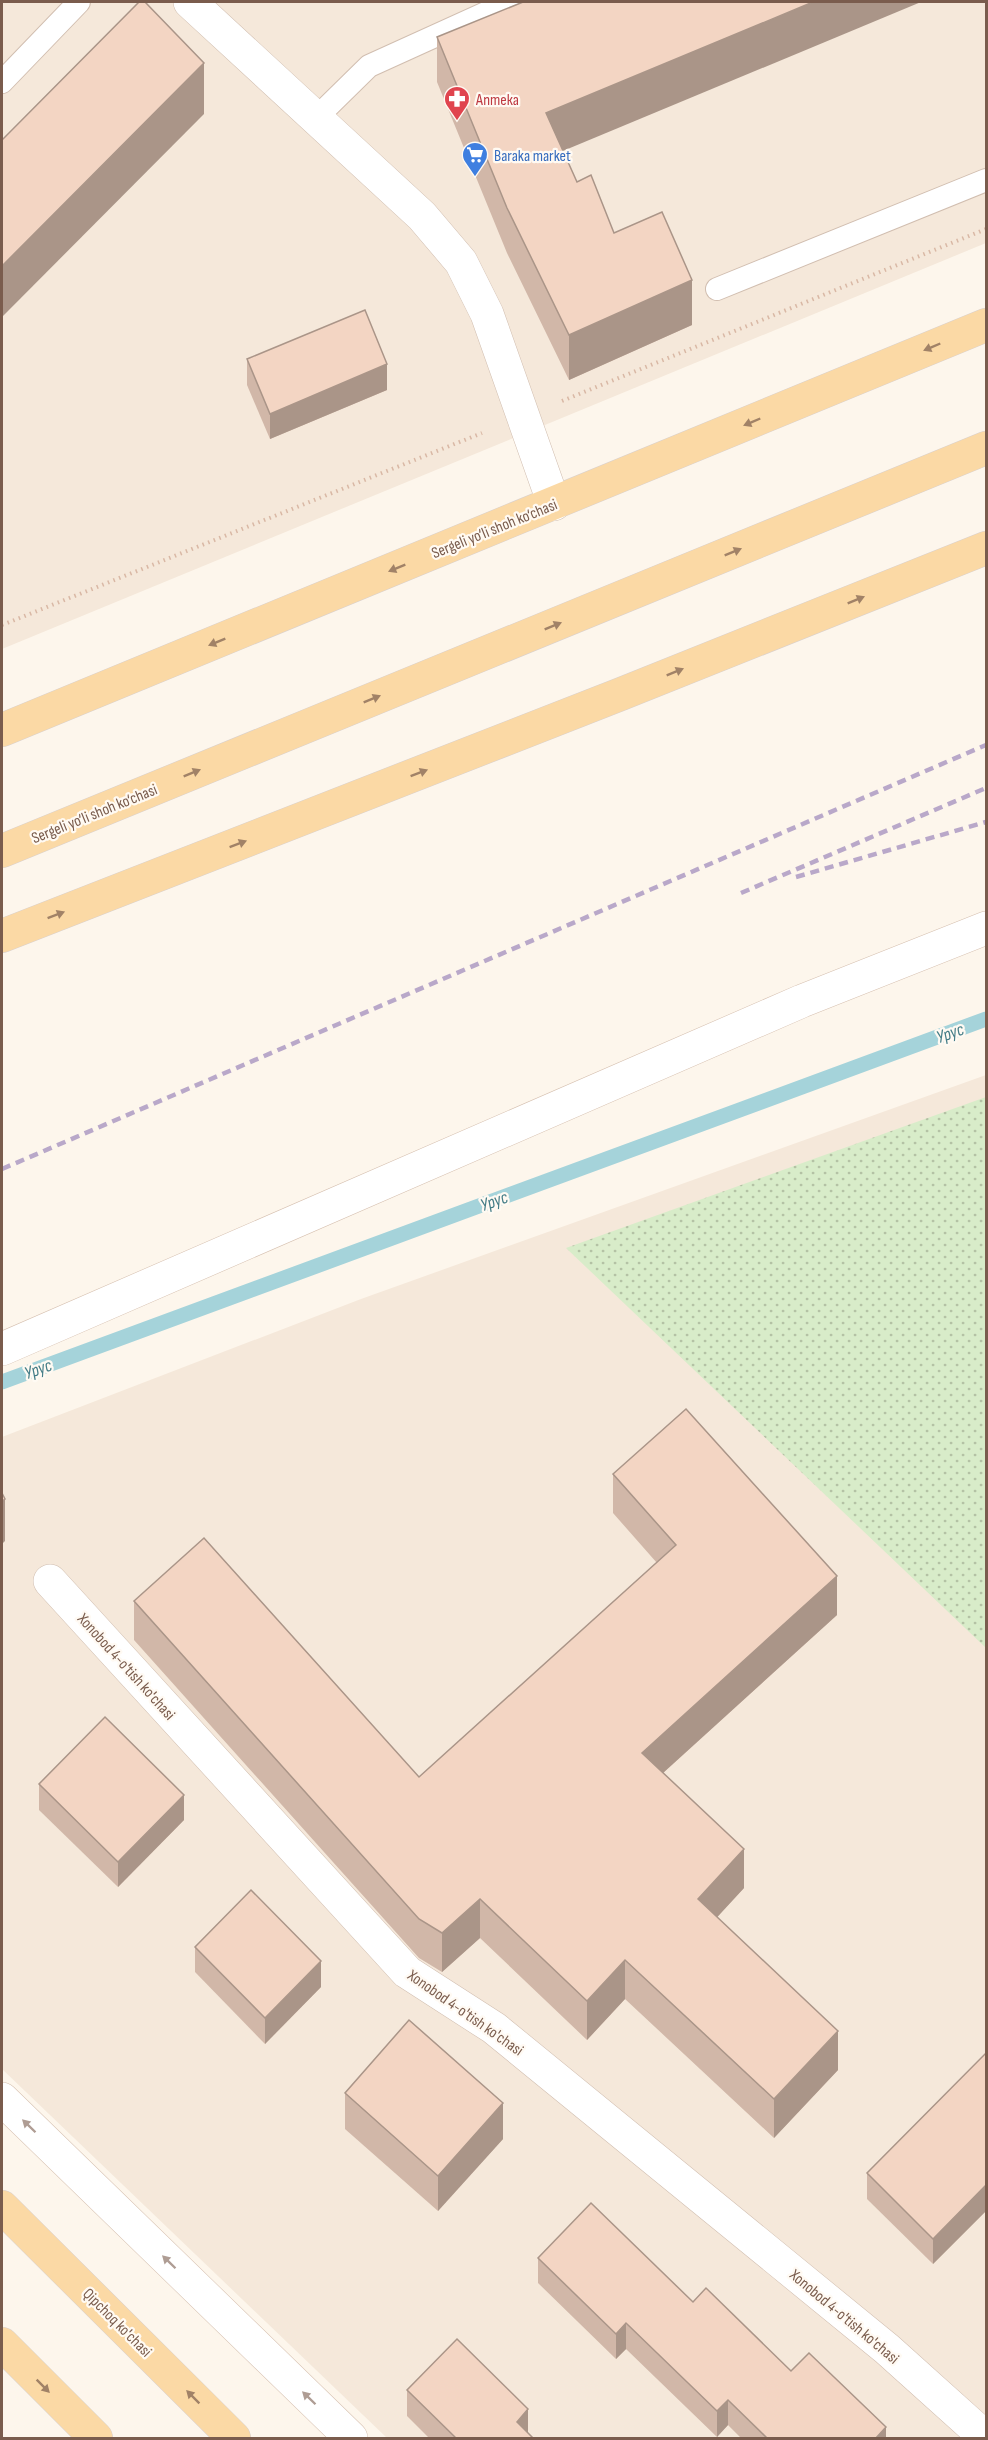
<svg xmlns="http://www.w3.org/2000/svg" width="988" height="2440" font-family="'Sofia Sans Condensed',sans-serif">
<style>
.residential{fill:#f5e8da}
.green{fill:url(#green-dots)}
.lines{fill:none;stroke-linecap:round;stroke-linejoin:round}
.stream{stroke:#a5d3da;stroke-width:15}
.lane-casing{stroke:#d1beb0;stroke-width:24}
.street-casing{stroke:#d1beb0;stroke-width:34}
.secondary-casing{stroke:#d6c0b0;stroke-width:34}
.primary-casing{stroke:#dad1cd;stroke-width:34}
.path{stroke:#d9b8a5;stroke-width:4;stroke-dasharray:1.5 4.5;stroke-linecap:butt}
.lane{stroke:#fff;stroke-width:22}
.street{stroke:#fff;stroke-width:33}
.secondary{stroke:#fff;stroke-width:33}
.primary{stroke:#fbd9a5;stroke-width:33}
.rail{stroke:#b9a8c9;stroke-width:4.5;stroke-dasharray:9 6;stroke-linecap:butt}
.wall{fill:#d1b7a8}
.shaded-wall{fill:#aa9588}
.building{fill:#f3d5c3;stroke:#aa9588;stroke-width:1.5}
.oneway{fill:#a18267}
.oneway2{fill:#af9d94}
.labels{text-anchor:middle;stroke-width:4.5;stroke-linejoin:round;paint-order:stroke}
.health-label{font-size:16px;fill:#be3a42;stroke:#fffaf3;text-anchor:start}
.shop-label{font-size:16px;fill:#366cbe;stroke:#fffaf3;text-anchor:start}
.street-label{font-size:16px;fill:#7a5c4d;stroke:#fffaf3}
.water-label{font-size:18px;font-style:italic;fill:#437c86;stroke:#fffaf3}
</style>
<defs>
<pattern id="green-dots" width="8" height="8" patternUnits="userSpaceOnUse" patternTransform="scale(1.5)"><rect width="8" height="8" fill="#d8ecc9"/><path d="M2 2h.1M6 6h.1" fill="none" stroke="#b4c2a5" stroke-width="1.8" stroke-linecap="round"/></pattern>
</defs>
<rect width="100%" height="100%" fill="#fdf6ec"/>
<g class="residential">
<path d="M 2,2 L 986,2 L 986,243 L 2,649 Z"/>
<path d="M 986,1075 L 986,2438 L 387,2438 L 2,2069 L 2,1437 L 361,1299 Z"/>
</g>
<path class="green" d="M 986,1097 L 986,1648 L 566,1248 Z"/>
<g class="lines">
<path class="stream" d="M 2,1382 L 986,1019"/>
<defs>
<g id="lane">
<path d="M 2,82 L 79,2"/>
<path d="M 315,119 L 369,66 L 510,2"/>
<path d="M 717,289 L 986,180"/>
</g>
<g id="street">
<path d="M 190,2 L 422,216 L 461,262 L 487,314 L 554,504"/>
<path d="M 50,1581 L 407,1972 L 494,2028 L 887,2349 L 986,2438"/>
</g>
<g id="secondary">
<path d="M 2,1349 L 802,1001 L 986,928"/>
<path d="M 2,2099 L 351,2438"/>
</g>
<g id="primary">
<path d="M 2,730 L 986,325"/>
<path d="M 2,851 L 986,448"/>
<path d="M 2,936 L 621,694 L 986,548"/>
<path d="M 2,2207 L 234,2438"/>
<path d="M 2,2344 L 96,2438"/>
</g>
</defs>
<use href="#lane" class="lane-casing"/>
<use href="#street" class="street-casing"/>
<use href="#secondary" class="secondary-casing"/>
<use href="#primary" class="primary-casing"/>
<g class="path">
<path d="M 562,401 L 986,229"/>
<path d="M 2,625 L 482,433"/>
</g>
<use href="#lane" class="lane"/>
<use href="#street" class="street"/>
<use href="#secondary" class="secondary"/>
<use href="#primary" class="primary"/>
<g class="rail">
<path d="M 796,877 L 986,822"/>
<path d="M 741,893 L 986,788"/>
<path d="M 2,1169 L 986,745"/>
</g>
</g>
<g class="wall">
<path d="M 437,37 L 563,151 L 577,182 L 614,233 L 692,325 L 569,380 L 507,253 L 437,82 Z"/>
<path d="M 247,359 L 387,390 L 270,439 L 247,385 Z"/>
<path d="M 613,1474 L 837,1615 L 663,1773 L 744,1888 L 717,1917 L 838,2070 L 774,2138 L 625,1999 L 587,2040 L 480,1938 L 442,1972 L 419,1958 L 134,1640 L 134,1601 L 419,1777 L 657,1563 L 613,1513 Z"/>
<path d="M 39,1784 L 184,1820 L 118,1887 L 39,1810 Z"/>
<path d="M 195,1947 L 321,1987 L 265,2044 L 195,1972 Z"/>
<path d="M 987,2052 L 987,2210 L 933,2264 L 867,2199 L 867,2173 Z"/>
<path d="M 345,2093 L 503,2139 L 438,2211 L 345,2129 Z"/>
<path d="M 538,2258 L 693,2302 L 791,2371 L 875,2439 L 742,2439 L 728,2425 L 717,2437 L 626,2349 L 616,2359 L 538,2283 Z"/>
<path d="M 407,2390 L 528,2433 L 534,2439 L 430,2439 L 407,2416 Z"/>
</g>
<g class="shaded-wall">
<path d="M 813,2 L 921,2 L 546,158 L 546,113 Z"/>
<path d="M 204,63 L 204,114 L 2,317 L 2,266 Z"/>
<path d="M 692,280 L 692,325 L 569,380 L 569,335 Z"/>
<path d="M 387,364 L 387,390 L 270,439 L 270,414 Z"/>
<path d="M 5,1499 L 5,1541 L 2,1544 L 2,1501 Z"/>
<path d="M 837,1576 L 837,1615 L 642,1792 L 642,1753 Z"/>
<path d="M 184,1795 L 184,1820 L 118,1887 L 118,1862 Z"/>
<path d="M 744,1849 L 744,1888 L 698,1938 L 698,1899 Z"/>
<path d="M 480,1899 L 480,1938 L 442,1972 L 442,1933 Z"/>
<path d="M 625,1960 L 625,1999 L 587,2040 L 587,2001 Z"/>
<path d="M 321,1961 L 321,1987 L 265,2044 L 265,2018 Z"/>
<path d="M 838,2031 L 838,2070 L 774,2138 L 774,2099 Z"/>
<path d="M 503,2103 L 503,2139 L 438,2211 L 438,2176 Z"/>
<path d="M 987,2184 L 987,2210 L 933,2264 L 933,2239 Z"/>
<path d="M 626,2323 L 626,2349 L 616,2359 L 616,2334 Z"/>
<path d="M 728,2400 L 728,2425 L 717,2437 L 717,2411 Z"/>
<path d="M 528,2409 L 528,2435 L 517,2422 Z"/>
<path d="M 886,2427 L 886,2439 L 875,2439 Z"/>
</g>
<g class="building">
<path d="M 139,2 L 145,2 L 204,63 L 2,266 L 2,140 Z"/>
<path d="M 523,2 L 813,2 L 546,113 L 577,182 L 591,175 L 614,233 L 662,212 L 692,280 L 569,335 L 507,208 L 437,37 Z"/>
<path d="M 365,310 L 387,364 L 270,414 L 247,359 Z"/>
<path d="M 686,1409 L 837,1576 L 642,1753 L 744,1849 L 698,1899 L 838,2031 L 774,2099 L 625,1960 L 587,2001 L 480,1899 L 442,1933 L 419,1919 L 134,1601 L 204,1538 L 419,1777 L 676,1545 L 613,1474 Z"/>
<path d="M 2,1493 L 5,1499 L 2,1501 Z"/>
<path d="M 105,1717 L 184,1795 L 118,1862 L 39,1784 Z"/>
<path d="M 251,1890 L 321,1961 L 265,2018 L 195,1947 Z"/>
<path d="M 409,2020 L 503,2103 L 438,2176 L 345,2093 Z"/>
<path d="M 987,2052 L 987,2184 L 933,2239 L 867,2173 Z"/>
<path d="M 591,2203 L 693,2302 L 706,2288 L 791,2371 L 809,2353 L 886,2427 L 875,2439 L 768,2439 L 728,2400 L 717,2411 L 626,2323 L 616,2334 L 538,2258 Z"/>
<path d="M 457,2339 L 528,2409 L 517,2422 L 534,2439 L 457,2439 L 407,2390 Z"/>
</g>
<defs><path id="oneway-solid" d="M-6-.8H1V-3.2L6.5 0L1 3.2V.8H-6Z" transform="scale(1.5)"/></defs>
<g class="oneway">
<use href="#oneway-solid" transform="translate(932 347) rotate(157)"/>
<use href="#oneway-solid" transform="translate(752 422) rotate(157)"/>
<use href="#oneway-solid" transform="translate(733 552) rotate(-22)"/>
<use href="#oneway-solid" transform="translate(397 568) rotate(158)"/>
<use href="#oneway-solid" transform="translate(856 600) rotate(-22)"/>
<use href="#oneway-solid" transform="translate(553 626) rotate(-22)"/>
<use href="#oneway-solid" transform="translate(217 642) rotate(158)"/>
<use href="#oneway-solid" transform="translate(675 672) rotate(-22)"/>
<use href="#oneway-solid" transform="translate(372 699) rotate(-22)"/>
<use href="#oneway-solid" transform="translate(192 773) rotate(-22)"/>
<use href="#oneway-solid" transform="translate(419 773) rotate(-21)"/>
<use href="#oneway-solid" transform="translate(238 844) rotate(-21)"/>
<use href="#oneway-solid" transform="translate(56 915) rotate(-21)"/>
<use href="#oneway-solid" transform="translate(43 2386) rotate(45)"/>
<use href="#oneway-solid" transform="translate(193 2397) rotate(-135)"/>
</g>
<g class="oneway2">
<use href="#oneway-solid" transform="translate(29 2126) rotate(-136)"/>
<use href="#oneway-solid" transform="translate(169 2262) rotate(-136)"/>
<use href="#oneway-solid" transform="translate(309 2398) rotate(-136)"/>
</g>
<defs>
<symbol id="pharmacy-pin" viewBox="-11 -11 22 30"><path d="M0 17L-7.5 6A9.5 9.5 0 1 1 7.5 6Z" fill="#e0444e" stroke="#fffaf3"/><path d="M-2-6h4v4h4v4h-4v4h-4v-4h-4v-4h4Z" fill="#fff"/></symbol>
<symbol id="supermarket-pin" viewBox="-11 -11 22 30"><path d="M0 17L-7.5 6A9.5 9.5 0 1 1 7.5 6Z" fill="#3f7fe0" stroke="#fffaf3"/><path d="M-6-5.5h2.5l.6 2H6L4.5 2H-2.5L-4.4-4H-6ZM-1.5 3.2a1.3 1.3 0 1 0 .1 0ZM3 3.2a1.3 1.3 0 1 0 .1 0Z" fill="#fff"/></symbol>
</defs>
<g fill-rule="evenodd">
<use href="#pharmacy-pin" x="442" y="84" width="30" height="40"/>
<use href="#supermarket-pin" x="460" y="140" width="30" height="40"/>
</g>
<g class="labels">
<g class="health-label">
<text x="476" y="105">Аптека</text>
</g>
<g class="shop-label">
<text x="494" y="161">Baraka market</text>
</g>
<g class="street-label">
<text transform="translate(494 528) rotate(-22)" y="6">Sergeli yo‘li shoh ko‘chasi</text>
<text transform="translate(94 813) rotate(-22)" y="6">Sergeli yo‘li shoh ko‘chasi</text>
<text transform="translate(127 1666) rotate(48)" y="6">Xonobod 4-o'tish ko'chasi</text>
<text transform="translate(466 2012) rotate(35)" y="6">Xonobod 4-o'tish ko'chasi</text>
<text transform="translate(845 2316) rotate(40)" y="6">Xonobod 4-o'tish ko'chasi</text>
<text transform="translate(118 2322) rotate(45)" y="6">Qipchoq ko'chasi</text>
</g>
<g class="water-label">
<text transform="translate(950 1033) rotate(-20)" y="6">Урус</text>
<text transform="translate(494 1201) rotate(-20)" y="6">Урус</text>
<text transform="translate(38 1369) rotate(-20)" y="6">Урус</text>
</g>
</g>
<rect width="988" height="2440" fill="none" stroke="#7a5c4d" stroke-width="6"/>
</svg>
